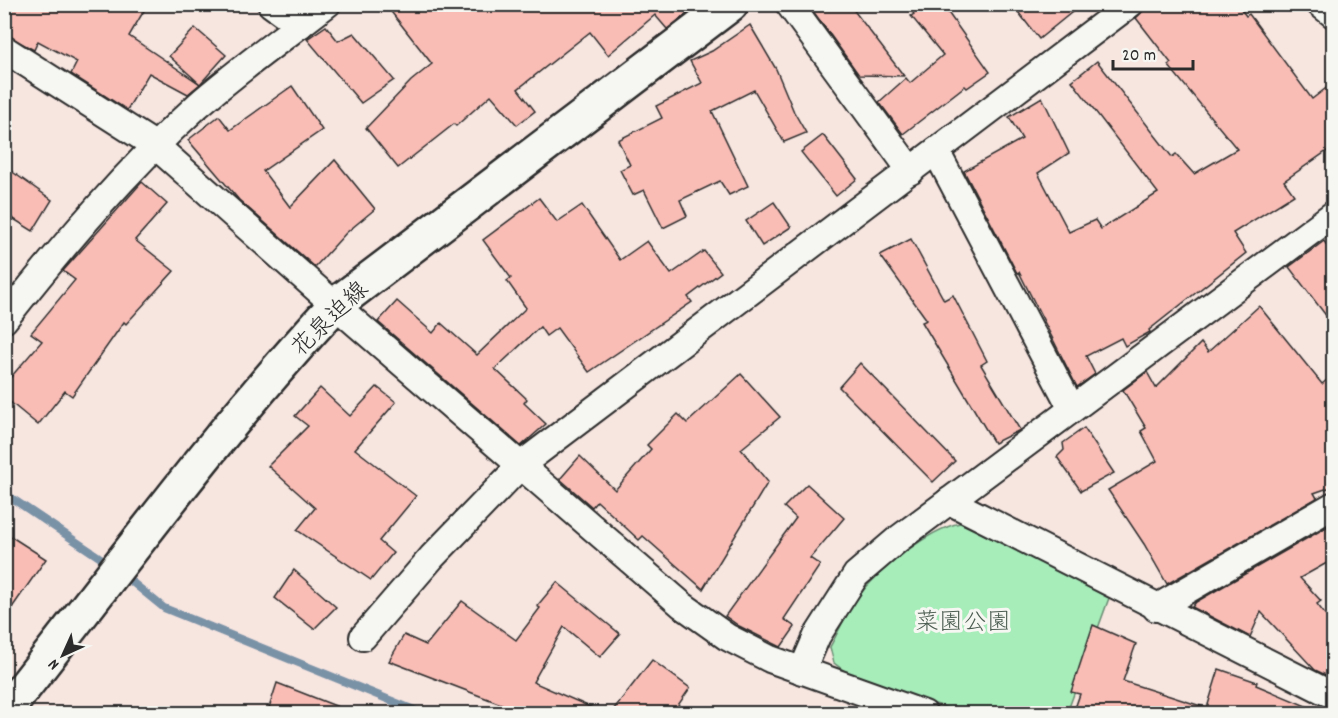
<svg xmlns="http://www.w3.org/2000/svg" width="1338" height="718" font-family="Dekko,'Klee One',sans-serif">
<style>
.green{fill:#a7edba;stroke:#698c72;stroke-width:1.5}
.lines{fill:none;stroke-linecap:round;stroke-linejoin:round}
.stream{stroke:#7a92a6;stroke-width:8}
.building{fill:#f9bdb6;stroke:#2b2b2b;stroke-width:1.5}
.minor-casing{stroke:#2b2b2b;stroke-width:30}
.secondary-casing{stroke:#2b2b2b;stroke-width:38}
.minor{stroke:#f6f6f2;stroke-width:26}
.secondary{stroke:#f6f6f2;stroke-width:33}
.labels{text-anchor:middle;stroke-width:6;stroke-linejoin:round;paint-order:stroke}
.street-label{font-size:24px;fill:#2b2b2b;stroke:#f6f6f2}
.park-label{font-size:24px;fill:#4a5c4f;stroke:#f6f6f2}
</style>
<rect width="100%" height="100%" fill="#f7e5e0"/>
<filter id="ink" filterUnits="userSpaceOnUse"><feTurbulence type="fractalNoise" baseFrequency=".0167" numOctaves="2"/><feDisplacementMap in="SourceGraphic" scale="12" xChannelSelector="R" yChannelSelector="G"/><feConvolveMatrix kernelMatrix="1 2 1 2 8 2 1 2 1" color-interpolation-filters="sRGB"/></filter>
<g filter="url(#ink)">
<path class="green" d="M 960,523 L 1033,557 L 1109,598 L 1067,713 L 962,713 L 850,675 L 834,663 L 830,647 C 839,631 846,613 857,598 C 878,571 927,530 960,523 Z"/>
<g class="lines">
<g class="stream">
<path d="M 4,493 L 111,565"/>
<path d="M 121,573 L 164,608 L 424,714"/>
</g>
</g>
<g class="building">
<path d="M 4,4 L 148,4 L 129,36 L 200,84 L 188,94 L 149,73 L 127,110 L 71,74 L 77,62 L 38,41 L 34,50 L 4,34 Z"/>
<path d="M 385,4 L 699,4 L 667,29 L 655,15 L 608,55 L 590,32 L 518,89 L 535,111 L 517,125 L 491,95 L 456,126 L 454,124 L 398,168 L 366,128 L 411,81 L 432,64 Z"/>
<path d="M 808,4 L 849,4 L 904,76 L 859,75 Z"/>
<path d="M 906,4 L 942,4 L 990,72 L 967,88 L 965,86 L 903,134 L 879,102 L 906,78 L 910,83 L 943,55 L 911,16 L 914,14 Z"/>
<path d="M 1012,4 L 1082,4 L 1039,39 Z"/>
<path d="M 1145,4 L 1237,4 L 1246,16 L 1249,14 L 1312,99 L 1334,82 L 1334,146 L 1284,181 L 1294,195 L 1233,233 L 1246,253 L 1149,330 L 1150,332 L 1125,346 L 1121,338 L 1086,356 L 1095,374 L 1077,387 L 1019,272 L 1017,273 L 964,171 L 1022,139 L 1009,117 L 1042,97 L 1069,153 L 1038,173 L 1069,232 L 1095,220 L 1101,229 L 1158,193 L 1072,81 L 1097,61 L 1172,157 L 1176,154 L 1194,174 L 1237,149 L 1168,65 L 1171,63 L 1136,18 L 1144,10 Z"/>
<path d="M 750,25 L 776,69 L 794,112 L 806,133 L 784,142 L 754,90 L 712,111 L 748,186 L 729,195 L 720,181 L 680,200 L 687,216 L 663,228 L 644,190 L 633,195 L 620,170 L 630,165 L 618,140 L 662,118 L 656,106 L 702,83 L 690,61 L 712,51 Z"/>
<path d="M 326,26 L 338,41 L 354,33 L 394,80 L 361,103 L 307,39 Z"/>
<path d="M 195,28 L 226,55 L 200,84 L 169,56 Z"/>
<path d="M 292,86 L 322,130 L 263,171 L 290,207 L 335,160 L 375,209 L 346,233 L 315,267 L 239,200 L 188,140 L 219,116 L 230,130 Z"/>
<path d="M 823,135 L 857,179 L 836,196 L 801,152 Z"/>
<path d="M 4,166 L 52,200 L 33,231 L 4,213 Z"/>
<path d="M 142,182 L 167,204 L 135,240 L 174,271 L 126,324 L 124,322 L 72,396 L 65,391 L 38,425 L 4,397 L 4,385 L 42,341 L 31,333 L 75,280 L 63,271 Z"/>
<path d="M 539,198 L 557,222 L 582,205 L 620,260 L 647,241 L 671,274 L 704,251 L 721,272 L 688,297 L 692,302 L 589,372 L 557,328 L 546,336 L 540,327 L 495,369 L 527,399 L 524,403 L 546,424 L 521,446 L 378,322 L 397,301 L 433,333 L 441,323 L 477,355 L 526,308 L 507,281 L 511,278 L 483,240 Z"/>
<path d="M 774,202 L 791,227 L 762,246 L 746,221 Z"/>
<path d="M 911,239 L 944,300 L 953,295 L 987,361 L 981,365 L 1020,430 L 994,443 L 922,322 L 927,320 L 880,255 Z"/>
<path d="M 1324,241 L 1334,256 L 1334,326 L 1289,267 Z"/>
<path d="M 1259,306 L 1322,384 L 1334,374 L 1334,486 L 1314,493 L 1317,498 L 1167,584 L 1144,544 L 1108,490 L 1157,461 L 1141,431 L 1146,428 L 1123,390 L 1147,372 L 1156,388 L 1201,343 L 1208,352 Z"/>
<path d="M 860,363 L 955,461 L 933,482 L 839,387 Z"/>
<path d="M 741,374 L 780,417 L 741,449 L 768,482 L 703,589 L 643,536 L 639,540 L 597,501 L 592,507 L 560,479 L 580,456 L 615,490 L 651,449 L 647,445 L 678,414 L 687,423 Z"/>
<path d="M 377,387 L 396,402 L 355,449 L 416,496 L 379,541 L 393,553 L 371,580 L 297,530 L 315,508 L 268,466 L 308,426 L 295,416 L 320,388 L 350,416 Z"/>
<path d="M 1084,428 L 1114,473 L 1081,491 L 1057,457 L 1064,450 L 1063,443 Z"/>
<path d="M 807,484 L 844,518 L 810,558 L 820,565 L 784,619 L 795,627 L 781,647 L 739,626 L 725,616 L 796,518 L 784,507 Z"/>
<path d="M 1332,524 L 1334,559 L 1300,578 L 1321,601 L 1317,604 L 1334,626 L 1334,679 L 1315,670 L 1261,612 L 1250,637 L 1192,607 L 1196,602 Z"/>
<path d="M 4,532 L 46,559 L 4,619 Z"/>
<path d="M 294,570 L 336,607 L 314,629 L 275,598 Z"/>
<path d="M 557,582 L 620,634 L 600,657 L 564,627 L 533,682 L 606,714 L 527,714 L 389,661 L 404,635 L 426,645 L 462,601 L 516,640 L 540,608 L 537,606 Z"/>
<path d="M 1093,625 L 1136,644 L 1123,681 L 1207,708 L 1219,669 L 1257,682 L 1256,685 L 1325,714 L 1073,714 L 1080,694 L 1071,692 Z"/>
<path d="M 652,660 L 690,688 L 672,714 L 610,714 Z"/>
<path d="M 277,683 L 351,712 L 350,714 L 267,714 Z"/>
</g>
<g class="lines">
<defs>
<g id="minor">
<path d="M 271,4 L 300,25"/>
<path d="M 789,4 L 911,171"/>
<path d="M 1320,4 L 1334,15"/>
<path d="M 4,49 L 156,146 L 335,305 L 682,605 L 727,637 L 770,659 L 924,714"/>
<path d="M 936,151 L 1072,409"/>
<path d="M 4,320 C 64,244 126,171 197,106 C 238,70 283,38 327,4"/>
<path d="M 949,501 L 1334,696"/>
<path d="M 1156,608 L 1334,505"/>
<path d="M 363,637 L 432,557 L 522,464 L 1130,4"/>
<path d="M 802,671 L 817,636 L 856,575 L 897,540 L 1334,214"/>
</g>
<path id="secondary" d="M 4,713 C 113,576 216,433 335,305 L 731,4"/>
</defs>
<use href="#minor" class="minor-casing"/>
<use href="#secondary" class="secondary-casing"/>
<use href="#minor" class="minor"/>
<use href="#secondary" class="secondary"/>
</g>
</g>
<g class="labels">
<g class="street-label">
<text transform="translate(329 318) rotate(-44)" y="8">花泉迫線</text>
</g>
<g class="park-label">
<text x="963" y="629">菜園公園</text>
</g>
</g>
<rect width="1338" height="718" fill="none" stroke="#f6f6f2" stroke-width="24"/>
<rect x="12" y="12" width="1314" height="694" fill="none" stroke="#2b2b2b" stroke-width="2" filter="url(#ink)"/>
<g transform="translate(63 655) rotate(225)" stroke="#f6f6f2" stroke-width="4.5" paint-order="stroke">
<path d="M0-4.5L10 22L0 15L-10 22Z" fill="#2b2b2b"/>
<text y="-9" font-size="16" font-weight="bold" text-anchor="middle" fill="#2b2b2b">N</text>
</g>
<path d="M1113 60v9h80v-9" fill="none" stroke="#2b2b2b" stroke-width="3"/>
<text x="1122" y="60" font-size="18" fill="#2b2b2b" stroke="#f6f6f2" stroke-width="4.5" paint-order="stroke">20 m</text>
</svg>
